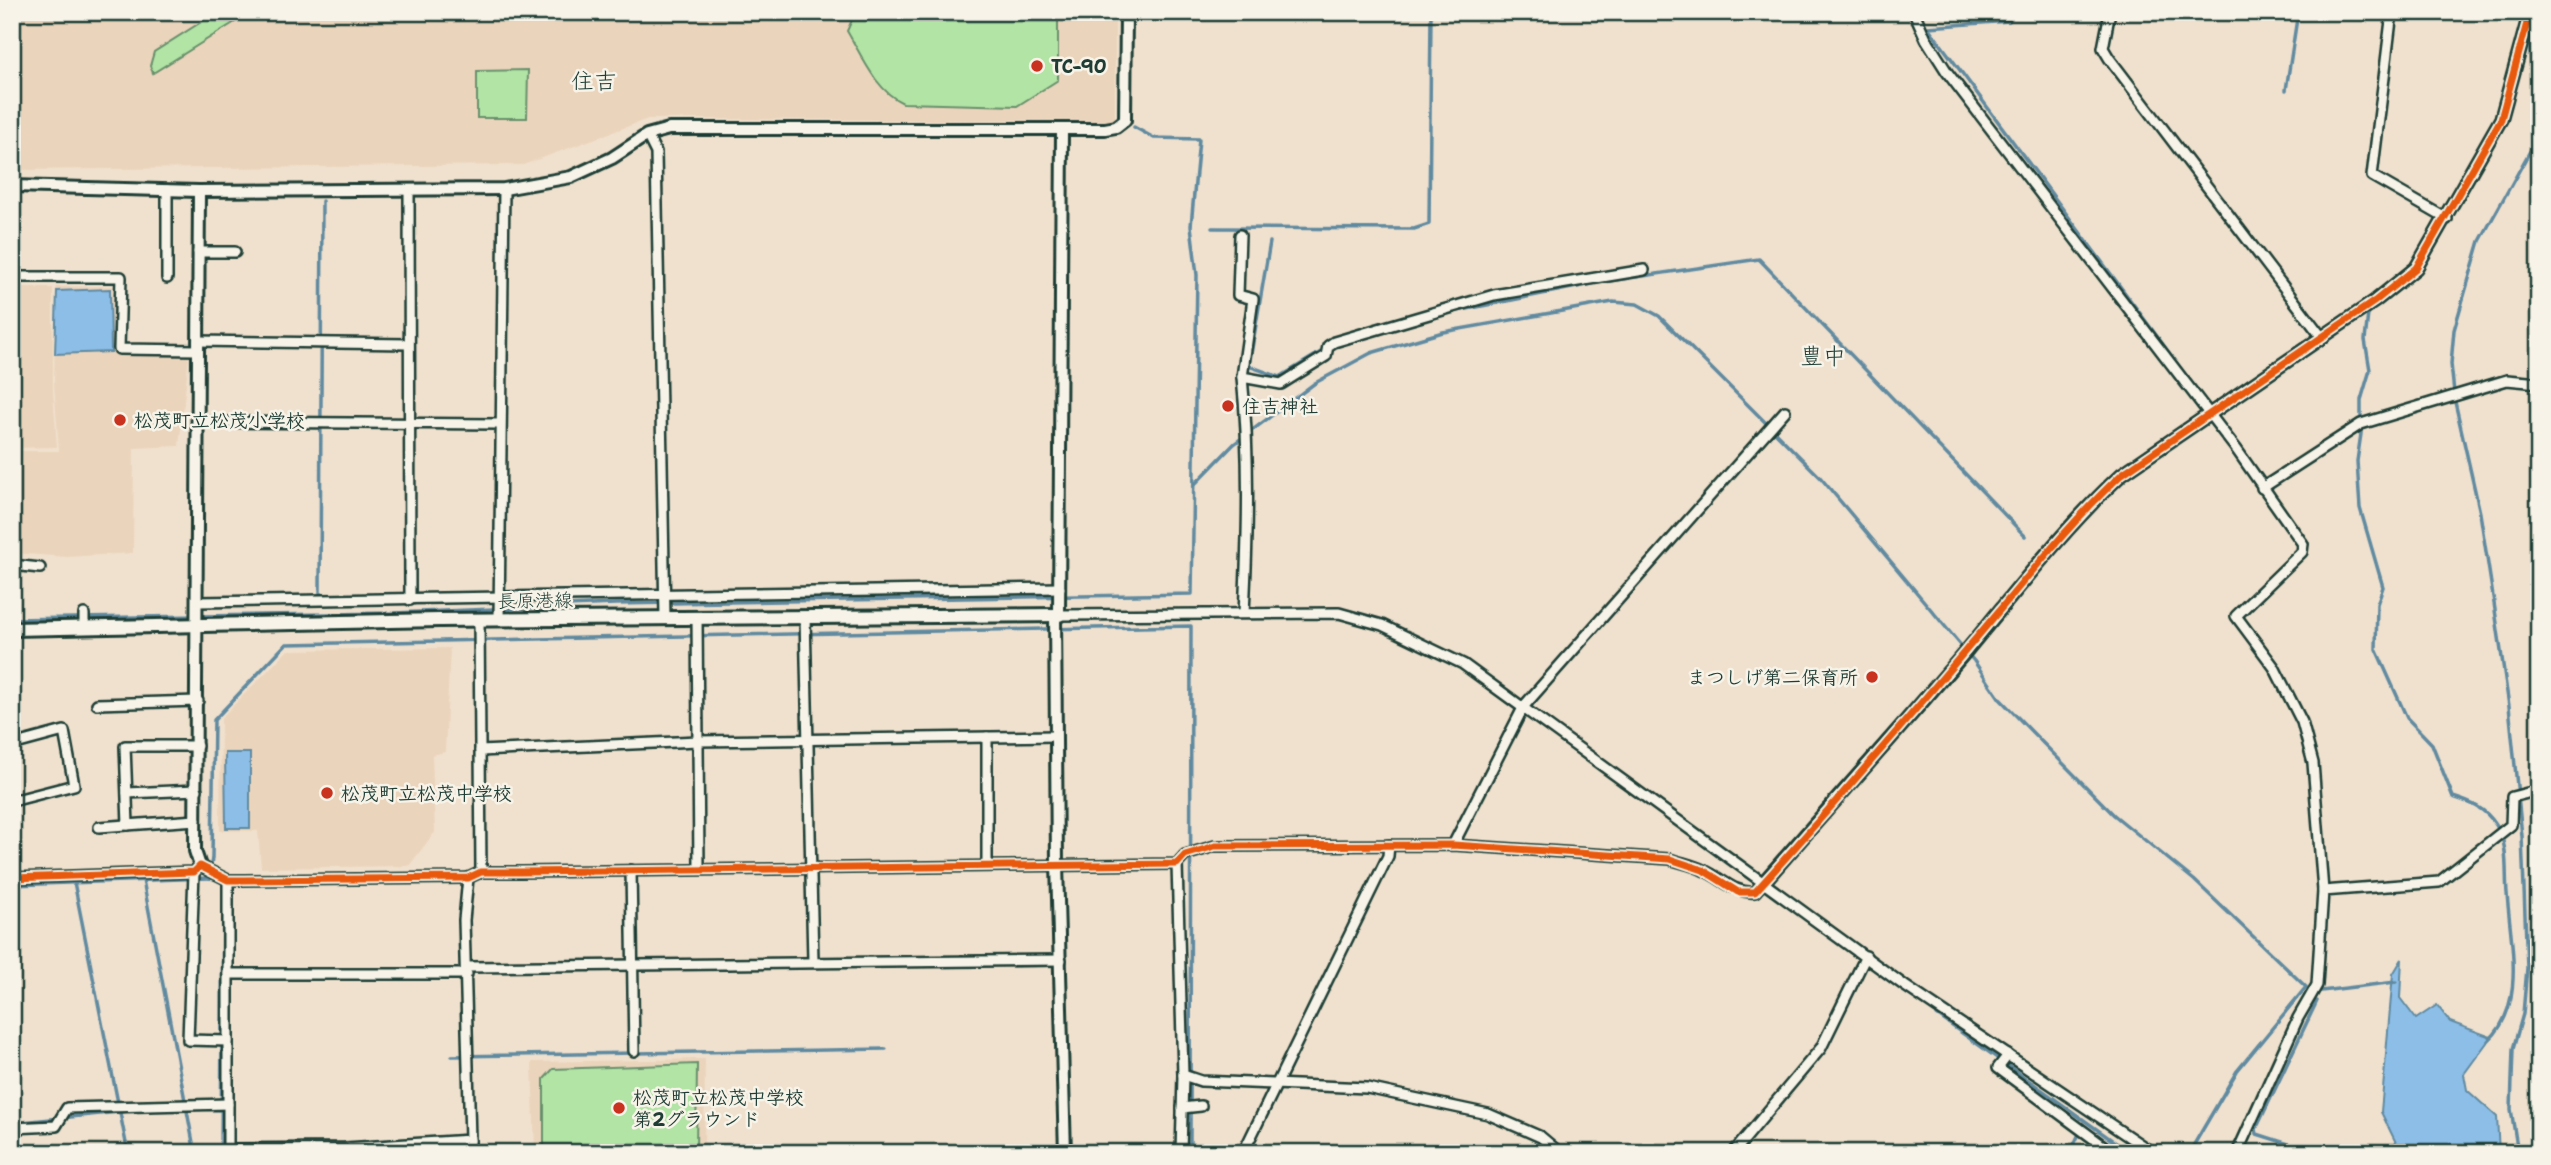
<svg xmlns="http://www.w3.org/2000/svg" width="2551" height="1165" font-family="'Shantell Sans','Klee One',sans-serif">
<style>
.built{fill:#ebd4bc}
.green{fill:#b2e4a5;stroke:#68906c;stroke-width:2}
.water{fill:#8cbee8;stroke:#608aa0;stroke-width:2}
.lines{fill:none;stroke-linecap:round;stroke-linejoin:round}
.stream{stroke:#608aa0;stroke-width:3.5}
.minor-casing{stroke:#1f3d34;stroke-width:14}
.tertiary-casing{stroke:#1f3d34;stroke-width:16}
.secondary-casing{stroke:#1f3d34;stroke-width:18}
.minor{stroke:#f7f3e8;stroke-width:9}
.tertiary{stroke:#f7f3e8;stroke-width:10}
.secondary{stroke:#f7f3e8;stroke-width:12}
.cycleway-casing{stroke:#f7f3e8;stroke-width:11}
.cycleway{stroke:#e8590c;stroke-width:7}
.poi-dot{fill:#c8321e;stroke:#f7f3e8;stroke-width:2.5}
.labels{text-anchor:middle;stroke-width:5;stroke-linejoin:round;paint-order:stroke}
.poi-label{font-size:19px;font-weight:bold;fill:#1f3d34;stroke:#f7f3e8;text-anchor:start}
.street-label{font-size:19px;fill:#1f3d34;stroke:#f7f3e8}
.quarter-label{font-size:23px;fill:#1f3d34;stroke:#f7f3e8}
</style>
<rect width="100%" height="100%" fill="#f0e1ce"/>
<filter id="ink" filterUnits="userSpaceOnUse"><feTurbulence type="fractalNoise" baseFrequency=".0143" numOctaves="2"/><feDisplacementMap in="SourceGraphic" scale="14" xChannelSelector="R" yChannelSelector="G"/><feConvolveMatrix kernelMatrix="1 2 1 2 8 2 1 2 1" color-interpolation-filters="sRGB"/></filter>
<g filter="url(#ink)">
<g class="built">
<path d="M 12,12 L 1115,12 L 1115,121 L 648,119 L 523,165 L 12,170 Z"/>
<path d="M 112,286 L 115,354 L 189,357 L 179,446 L 134,448 L 133,553 L 67,557 L 12,553 L 12,451 L 59,451 L 54,384 L 56,287 Z"/>
<path d="M 12,287 L 53,288 L 53,390 L 57,447 L 12,448 Z"/>
<path d="M 450,648 L 445,752 L 432,755 L 435,832 L 409,866 L 261,868 L 258,831 L 220,831 L 221,718 L 288,650 Z"/>
<path d="M 705,1059 L 704,1153 L 535,1153 L 532,1062 Z"/>
</g>
<g class="green">
<path d="M 217,12 L 251,12 L 153,73 L 150,66 L 154,52 Z"/>
<path d="M 865,12 L 1058,12 L 1058,80 L 1017,106 L 903,103 C 876,91 862,56 847,31 L 852,20 Z"/>
<path d="M 528,70 L 527,118 L 477,118 L 477,71 Z"/>
<path d="M 697,1064 L 696,1153 L 544,1153 L 544,1079 L 553,1069 Z"/>
</g>
<g class="water">
<path d="M 110,289 L 111,352 L 55,354 L 57,291 Z"/>
<path d="M 225,753 L 250,753 L 250,828 L 226,828 Z"/>
<path d="M 2402,959 L 2400,998 L 2416,1019 L 2437,1005 L 2450,1022 L 2491,1037 L 2464,1074 L 2467,1090 L 2497,1117 L 2499,1153 L 2401,1153 L 2381,1112 L 2393,974 Z"/>
</g>
<g class="lines">
<g class="stream">
<path d="M 2016,12 L 2009,21 L 1928,27 L 2199,393"/>
<path d="M 2286,90 L 2298,12"/>
<path d="M 1212,228 L 1414,229 L 1429,224 L 1431,12"/>
<path d="M 1270,242 L 1249,366 L 1280,377 L 1324,350"/>
<path d="M 1452,312 L 1602,282 L 1759,259 L 2025,536"/>
<path d="M 2368,314 L 2365,340 L 2370,370 L 2361,400 L 2361,434 L 2357,461 L 2360,508 L 2383,587 L 2377,604 L 2376,649 L 2407,718 L 2432,744 L 2453,797 C 2472,803 2485,808 2496,825 C 2509,844 2505,872 2507,893 C 2510,941 2527,1005 2488,1041"/>
<path d="M 1194,485 L 1234,444 L 1315,383 L 1371,353 L 1443,332 L 1613,302 L 1637,304 L 1659,316 L 1820,477 L 1974,661 L 2000,699 L 2032,732 L 2114,815 L 2194,880 L 2306,987 L 2237,1071 L 2189,1153"/>
<path d="M 320,594 L 322,201"/>
<path d="M 12,619 L 394,613 L 615,604 L 1192,594 L 1197,275 L 1191,226 L 1199,139 L 1154,138 L 1134,127"/>
<path d="M 143,880 L 195,1153"/>
<path d="M 74,882 L 128,1153"/>
<path d="M 12,885 L 209,878"/>
<path d="M 2321,991 L 2396,982"/>
<path d="M 1937,1015 L 2130,1153"/>
<path d="M 452,1056 L 886,1049"/>
<path d="M 199,1109 L 222,1110"/>
<path d="M 12,1123 L 129,1111"/>
<path d="M 221,1149 L 223,880 L 209,878 L 212,858 L 214,720 L 286,644 L 1191,626 L 1190,1144"/>
<path d="M 2070,1153 L 2079,1134"/>
<path d="M 2317,1153 L 2257,1134 L 2256,1129 L 2317,1001"/>
<path d="M 2518,1153 L 2511,1109 L 2513,1049 L 2523,1014 L 2527,968 L 2522,836 L 2509,706 L 2494,603 L 2480,513 L 2455,402 L 2451,364 L 2454,330 L 2480,241 L 2535,142 L 2529,28"/>
</g>
<defs>
<g id="minor">
<path d="M 1914,12 L 1926,39 L 1947,72 L 2237,450 L 2303,544 L 2302,552 L 2236,616 L 2274,667 L 2302,722 L 2313,763 L 2323,891 L 2317,985 L 2298,1018 L 2237,1153"/>
<path d="M 2110,12 L 2103,48 L 2109,58 L 2321,336"/>
<path d="M 2392,12 L 2372,176 L 2447,219"/>
<path d="M 647,135 L 656,153 L 665,617"/>
<path d="M 409,190 L 410,600"/>
<path d="M 1240,235 L 1238,295 L 1253,299 L 1242,377"/>
<path d="M 198,252 L 235,252"/>
<path d="M 12,277 L 121,277 L 119,349 L 198,350"/>
<path d="M 167,278 L 167,190"/>
<path d="M 198,341 L 408,344"/>
<path d="M 197,422 L 500,424"/>
<path d="M 2262,488 L 2361,424 L 2507,380 L 2539,383"/>
<path d="M 12,565 L 40,568"/>
<path d="M 197,602 L 1060,588"/>
<path d="M 1244,613 C 1248,534 1250,455 1242,377 L 1281,384 L 1326,356 L 1328,346 L 1334,342 L 1494,295 L 1644,270"/>
<path d="M 84,614 L 84,627"/>
<path d="M 1059,615 L 1339,613 L 1382,625 L 1463,664 L 1905,986 L 2153,1153"/>
<path d="M 697,617 L 699,869"/>
<path d="M 805,617 L 813,961"/>
<path d="M 499,619 L 504,189"/>
<path d="M 479,620 L 481,872"/>
<path d="M 97,704 L 198,701"/>
<path d="M 987,737 L 987,865"/>
<path d="M 12,745 L 64,731 L 74,785 L 12,801"/>
<path d="M 480,751 L 698,741 L 1056,736"/>
<path d="M 127,793 L 197,790"/>
<path d="M 128,825 L 125,746 L 197,746"/>
<path d="M 99,827 L 196,820"/>
<path d="M 1453,845 L 1524,706 L 1785,411"/>
<path d="M 1177,864 L 1183,1075 L 1181,1153"/>
<path d="M 631,870 L 634,1051"/>
<path d="M 194,872 L 188,1040 L 228,1041"/>
<path d="M 12,878 L 194,872 L 200,866 L 228,880 L 244,880 L 468,878 L 481,872 L 521,872 L 1177,864 L 1185,855 L 1215,846 L 1453,845 L 1670,859 C 1681,863 1693,865 1703,870 C 1722,878 1734,894 1755,892 L 1763,883"/>
<path d="M 228,880 L 228,1149 L 345,1148 L 470,1140 L 464,920 L 468,878"/>
<path d="M 2323,891 L 2439,882 L 2511,825 L 2512,797 L 2539,790"/>
<path d="M 467,967 L 1061,960"/>
<path d="M 228,974 L 467,974"/>
<path d="M 2008,1055 L 1998,1068 L 2113,1153"/>
<path d="M 1183,1075 L 1201,1081 L 1367,1088 L 1488,1114 L 1541,1137 L 1560,1153"/>
<path d="M 1182,1108 L 1201,1106"/>
<path d="M 12,1128 L 56,1126 L 67,1108 L 228,1104"/>
<path d="M 470,1140 L 470,1153"/>
<path d="M 1243,1153 L 1388,856 L 1389,845"/>
<path d="M 1733,1153 L 1821,1048 L 1866,956"/>
</g>
<g id="tertiary">
<path d="M 12,186 L 199,191 L 504,189 L 571,177 L 612,158 L 647,135 L 669,129 L 1105,129 L 1116,127 L 1125,120 L 1126,12"/>
<path d="M 199,191 L 195,851 L 200,866"/>
<path d="M 1055,615 L 1057,864 L 1065,1153"/>
<path d="M 1059,615 L 1062,130"/>
<path d="M 1763,883 C 1831,805 1900,729 1967,650 C 2017,590 2064,528 2122,474 L 2375,301 L 2416,268 L 2501,119 L 2530,12"/>
</g>
<path id="secondary" d="M 12,629 L 439,620 L 1059,615"/>
</defs>
<use href="#minor" class="minor-casing"/>
<use href="#tertiary" class="tertiary-casing"/>
<use href="#secondary" class="secondary-casing"/>
<use href="#minor" class="minor"/>
<use href="#tertiary" class="tertiary"/>
<use href="#secondary" class="secondary"/>
<defs>
<path id="cycleway" d="M 12,878 L 194,872 L 200,866 L 228,880 L 244,880 L 468,878 L 481,872 L 521,872 L 1177,864 L 1185,855 L 1215,846 L 1453,845 L 1670,859 L 1703,870 L 1738,892 L 1755,892 C 1827,812 1897,732 1966,650 C 2017,591 2064,528 2122,474 L 2375,301 L 2416,268 L 2501,119 L 2530,12"/>
</defs>
<use href="#cycleway" class="cycleway-casing"/>
<use href="#cycleway" class="cycleway"/>
</g>
</g>
<g class="poi-dot">
<circle cx="1037" cy="66" r="7"/>
<circle cx="1228" cy="406" r="7"/>
<circle cx="120" cy="420" r="7"/>
<circle cx="1872" cy="677" r="7"/>
<circle cx="327" cy="793" r="7"/>
<circle cx="619" cy="1108" r="7"/>
</g>
<g class="labels">
<g class="poi-label">
<text x="1051" y="73">TC-90</text>
<text x="1242" y="413">住吉神社</text>
<text x="134" y="427">松茂町立松茂小学校</text>
<text x="1858" y="684" text-anchor="end">まつしげ第二保育所</text>
<text x="341" y="800">松茂町立松茂中学校</text>
<text x="633" y="1104">松茂町立松茂中学校<tspan x="633" dy="22">第2グラウンド</tspan></text>
</g>
<g class="street-label">
<text transform="translate(535 600) rotate(-1)" y="7">長原港線</text>
</g>
<g class="quarter-label">
<text x="594" y="89">住吉</text>
<text x="1823" y="364">豊中</text>
</g>
</g>
<rect width="2551" height="1165" fill="none" stroke="#f7f3e8" stroke-width="42"/>
<rect x="21" y="21" width="2509" height="1123" fill="none" stroke="#1f3d34" stroke-width="2.5" filter="url(#ink)"/>
</svg>
